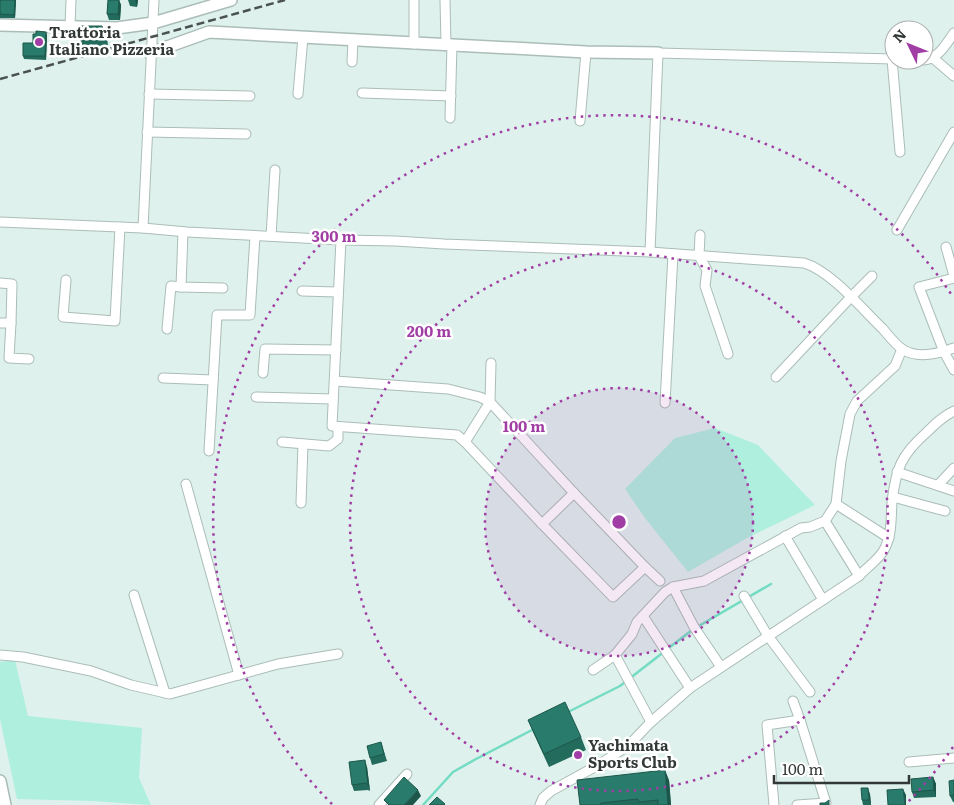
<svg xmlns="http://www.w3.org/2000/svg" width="954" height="805" font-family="Literata,serif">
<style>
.green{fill:#afefde}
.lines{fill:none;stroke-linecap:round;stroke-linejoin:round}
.stream{stroke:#73dcc3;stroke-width:2.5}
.minor-casing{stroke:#abbdb8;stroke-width:11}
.tertiary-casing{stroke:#abbdb8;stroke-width:14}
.minor{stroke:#fff;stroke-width:9}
.tertiary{stroke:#fff;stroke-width:11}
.rail{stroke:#49524f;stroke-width:2.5;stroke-dasharray:8 4;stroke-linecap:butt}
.wall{fill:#236b5c}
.shaded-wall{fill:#1d574b}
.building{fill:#297c6b;stroke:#1d574b}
.ring{fill:none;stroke:#a13ea5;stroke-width:2.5;stroke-dasharray:2.5 5}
.poi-dot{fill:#a13ea5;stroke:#fff;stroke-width:2}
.labels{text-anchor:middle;stroke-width:5;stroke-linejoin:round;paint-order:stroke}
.poi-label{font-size:15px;font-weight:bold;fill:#313836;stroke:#fff;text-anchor:start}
.centre{fill:#a13ea5;stroke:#fff;stroke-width:2.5}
.ring-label{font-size:15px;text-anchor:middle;font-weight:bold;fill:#a13ea5;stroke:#fff;stroke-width:5;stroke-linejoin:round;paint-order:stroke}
</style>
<rect width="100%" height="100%" fill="#def1ec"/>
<g class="green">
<path d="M 715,428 L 758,445 L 815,505 L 747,538 L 688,572 L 645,518 L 625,489 L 675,438 Z"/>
<path d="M 15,660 L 28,716 L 142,728 L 139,778 L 151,805 L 93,801 L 17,799 L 0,719 L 0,662 Z"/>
</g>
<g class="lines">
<g class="stream">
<path d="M 697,627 L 771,584"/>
<path d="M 566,713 L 620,686 L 692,630"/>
<path d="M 423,805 L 453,772 L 476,759 L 534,729"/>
</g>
<defs>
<g id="minor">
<path d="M 414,0 L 414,44"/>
<path d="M 445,0 L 446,45"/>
<path d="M 70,26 L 71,0"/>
<path d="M 933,58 L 954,76"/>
<path d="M 892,59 L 900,152"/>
<path d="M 924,60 C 939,58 946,44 954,33"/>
<path d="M 352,62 L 353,40"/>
<path d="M 362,93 L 451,96"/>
<path d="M 149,94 L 250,96"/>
<path d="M 298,94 L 303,37"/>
<path d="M 450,118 L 452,45"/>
<path d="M 580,121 L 586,52"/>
<path d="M 147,132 L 246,134"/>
<path d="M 0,222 L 143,228 L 187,232 L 341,240 L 395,241 L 444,244 L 650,252 L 804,263 C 831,271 862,309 883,329 C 888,335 895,344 902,349 C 917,359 938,354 954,348"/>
<path d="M 143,228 L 154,0"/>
<path d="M 897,230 L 954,132"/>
<path d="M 183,232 L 181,287 L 223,288"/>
<path d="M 700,235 L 699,256 L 707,270 L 705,286 L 728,354"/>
<path d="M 271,236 L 275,170"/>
<path d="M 341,240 L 332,426 L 457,435 L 465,442 L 542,524 L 613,597 L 645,567 L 660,581"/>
<path d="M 946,247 L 954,276"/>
<path d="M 650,252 L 658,53 L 894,59"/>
<path d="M 954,278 L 919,287 L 944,352 L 954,370"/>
<path d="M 66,280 L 63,317 L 115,321 L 120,227"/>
<path d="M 0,283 L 12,284 L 11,323 L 0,323"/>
<path d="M 302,291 L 337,292"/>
<path d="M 11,323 L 9,358 L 29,359"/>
<path d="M 167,329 L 171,286 L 181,287"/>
<path d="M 263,373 L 265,349 L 336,350"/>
<path d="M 776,377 L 851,297 L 872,276"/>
<path d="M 163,378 L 213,380"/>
<path d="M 335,381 L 448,389 L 480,397 L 490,402 L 574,493 L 645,567"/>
<path d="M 256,397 L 333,399"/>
<path d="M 665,403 L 673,254"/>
<path d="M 282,442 L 329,446 L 338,439 L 338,427"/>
<path d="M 465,442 L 490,402 L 491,363"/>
<path d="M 209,451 L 217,315 L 250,315 L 255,236"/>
<path d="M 897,472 L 954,491"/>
<path d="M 186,484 L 239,675"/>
<path d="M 938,485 L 954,468"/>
<path d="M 893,497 L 945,511"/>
<path d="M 301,503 L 303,444"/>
<path d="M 836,504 L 889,538"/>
<path d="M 825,521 L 859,576"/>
<path d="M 542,524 L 574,493"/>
<path d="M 785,536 L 823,600"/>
<path d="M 673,587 L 694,627 L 721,667"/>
<path d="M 134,595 L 165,693"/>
<path d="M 744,596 L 768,636 L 810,692"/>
<path d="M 643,616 L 690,688"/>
<path d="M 0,655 L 23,657 L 91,671 L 131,685 L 170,694 L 278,664 L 338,654"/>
<path d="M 615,655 L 651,722"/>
<path d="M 593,670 L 615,655 L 632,634 L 637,622 L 665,592 L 673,587 L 704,581 L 801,528 L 810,527 L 825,521 L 836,504 L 841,461 L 850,414 L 857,401 L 895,366 L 902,349"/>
<path d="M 793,701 L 800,720 L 826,803 L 797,805"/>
<path d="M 909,762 L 954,758"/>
<path d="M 379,805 L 407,774"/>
<path d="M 540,805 L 543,798 L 551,791 L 600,764 L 629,745 L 651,722 L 690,688 L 859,576 C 867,567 880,559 885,548 C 892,534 891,517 892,502 C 896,468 901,455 927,432 C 935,424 943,416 954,411"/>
<path d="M 774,805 L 767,725 L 800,720"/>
</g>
<g id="tertiary">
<path d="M 0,25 L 117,28 L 153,23 L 231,0"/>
<path d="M 150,53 L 209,32 L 586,52 L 658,53"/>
<path d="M 0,781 L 5,805"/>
</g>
</defs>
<use href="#minor" class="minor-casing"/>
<use href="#tertiary" class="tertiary-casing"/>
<use href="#minor" class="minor"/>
<use href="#tertiary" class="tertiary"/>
<path class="rail" d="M 0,79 L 285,0"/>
</g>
<g class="wall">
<path d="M 0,0 L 16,0 L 15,18 L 0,18 Z"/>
<path d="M 108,0 L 119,0 L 121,5 L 120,20 L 109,20 L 107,14 Z"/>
<path d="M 128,0 L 138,0 L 137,7 L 130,6 Z"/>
<path d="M 47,35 L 46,60 L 24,59 L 23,56 L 33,43 Z"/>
<path d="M 106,35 L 108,45 L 84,51 L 81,41 Z"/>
<path d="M 528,720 L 581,737 L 586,750 L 549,767 L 533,732 Z"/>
<path d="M 381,742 L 387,761 L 372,765 L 370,758 Z"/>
<path d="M 367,767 L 370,791 L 368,790 L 354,791 L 352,785 Z"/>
<path d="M 933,777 L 936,784 L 936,797 L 914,798 L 912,792 Z"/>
<path d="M 669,780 L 671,805 L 580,805 Z"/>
<path d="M 954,780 L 954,802 L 953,802 L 950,796 Z"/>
<path d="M 870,794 L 871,805 L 863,805 L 862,800 Z"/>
</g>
<g class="shaded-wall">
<path d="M 15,0 L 16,0 L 15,18 L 14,15 Z"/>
<path d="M 119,0 L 121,5 L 120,20 L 118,14 Z"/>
<path d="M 135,0 L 138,0 L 137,7 Z"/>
<path d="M 102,26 L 106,35 L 108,45 L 105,35 Z"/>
<path d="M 46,32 L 47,35 L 46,60 L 45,56 Z"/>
<path d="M 365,760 L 367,767 L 370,791 L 368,785 Z"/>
<path d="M 665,770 L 669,780 L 671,805 L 668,805 Z"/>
<path d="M 933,777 L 936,784 L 936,797 L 934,790 Z"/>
<path d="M 868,788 L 870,794 L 871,805 L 869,800 Z"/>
<path d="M 903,789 L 906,795 L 906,805 L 905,805 Z"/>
<path d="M 418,790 L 421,796 L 413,805 L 404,805 Z"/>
</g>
<g class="building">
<path d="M 0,0 L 15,0 L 14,15 L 0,14 Z"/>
<path d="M 108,0 L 119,0 L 118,14 L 107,14 Z"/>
<path d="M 80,26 L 102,26 L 105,35 L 81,41 Z"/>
<path d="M 36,31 L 46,32 L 45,56 L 23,56 L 23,43 L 33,43 L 33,34 L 36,34 Z"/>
<path d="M 565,702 L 581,737 L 544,754 L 528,720 Z"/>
<path d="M 381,742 L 384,754 L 370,758 L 367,746 Z"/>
<path d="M 365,760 L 368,785 L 366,783 L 352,785 L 349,762 Z"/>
<path d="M 665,770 L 668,805 L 658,805 L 658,800 L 639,802 L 638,799 L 601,803 L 601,805 L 580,805 L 577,780 Z"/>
<path d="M 404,777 L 418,790 L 404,805 L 389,805 L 384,800 Z"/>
<path d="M 933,777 L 934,790 L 912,792 L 911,779 Z"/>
<path d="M 954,780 L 954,795 L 950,796 L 949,781 Z"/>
<path d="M 861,788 L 868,788 L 869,800 L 862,800 Z"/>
<path d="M 903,789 L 905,805 L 888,805 L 887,790 Z"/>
<path d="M 437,797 L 445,804 L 444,805 L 429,805 Z"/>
<path d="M 829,800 L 829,805 L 820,805 L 820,803 L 825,803 Z"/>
</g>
<circle cx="619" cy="522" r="134" fill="#a13ea5" fill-opacity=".12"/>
<g class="ring">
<circle cx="619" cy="522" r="134"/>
<circle cx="619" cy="522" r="269"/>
<path d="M953 747A403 403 0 0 1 906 804M332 804A403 403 0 1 1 953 297"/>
</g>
<g class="poi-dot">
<circle cx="39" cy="42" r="5"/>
<circle cx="578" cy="755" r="5"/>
</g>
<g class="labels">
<g class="poi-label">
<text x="49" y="38">Trattoria<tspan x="49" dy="17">Italiano Pizzeria</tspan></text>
<text x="588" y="751">Yachimata<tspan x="588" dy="17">Sports Club</tspan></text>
</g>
</g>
<circle cx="619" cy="522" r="8" class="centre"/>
<g class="ring-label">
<text x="334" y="242">300 m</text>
<text x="429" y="337">200 m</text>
<text x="524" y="432">100 m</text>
</g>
<g transform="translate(909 45) rotate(313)"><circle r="24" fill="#ffffff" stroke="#adafaf"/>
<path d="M0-4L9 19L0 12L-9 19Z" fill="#a13ea5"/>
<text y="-8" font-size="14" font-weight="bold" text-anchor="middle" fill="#313836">N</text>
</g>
<path d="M774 775v8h135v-8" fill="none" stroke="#313836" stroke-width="2.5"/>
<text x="782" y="775" font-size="15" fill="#313836" stroke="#ffffff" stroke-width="4" paint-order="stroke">100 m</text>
</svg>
